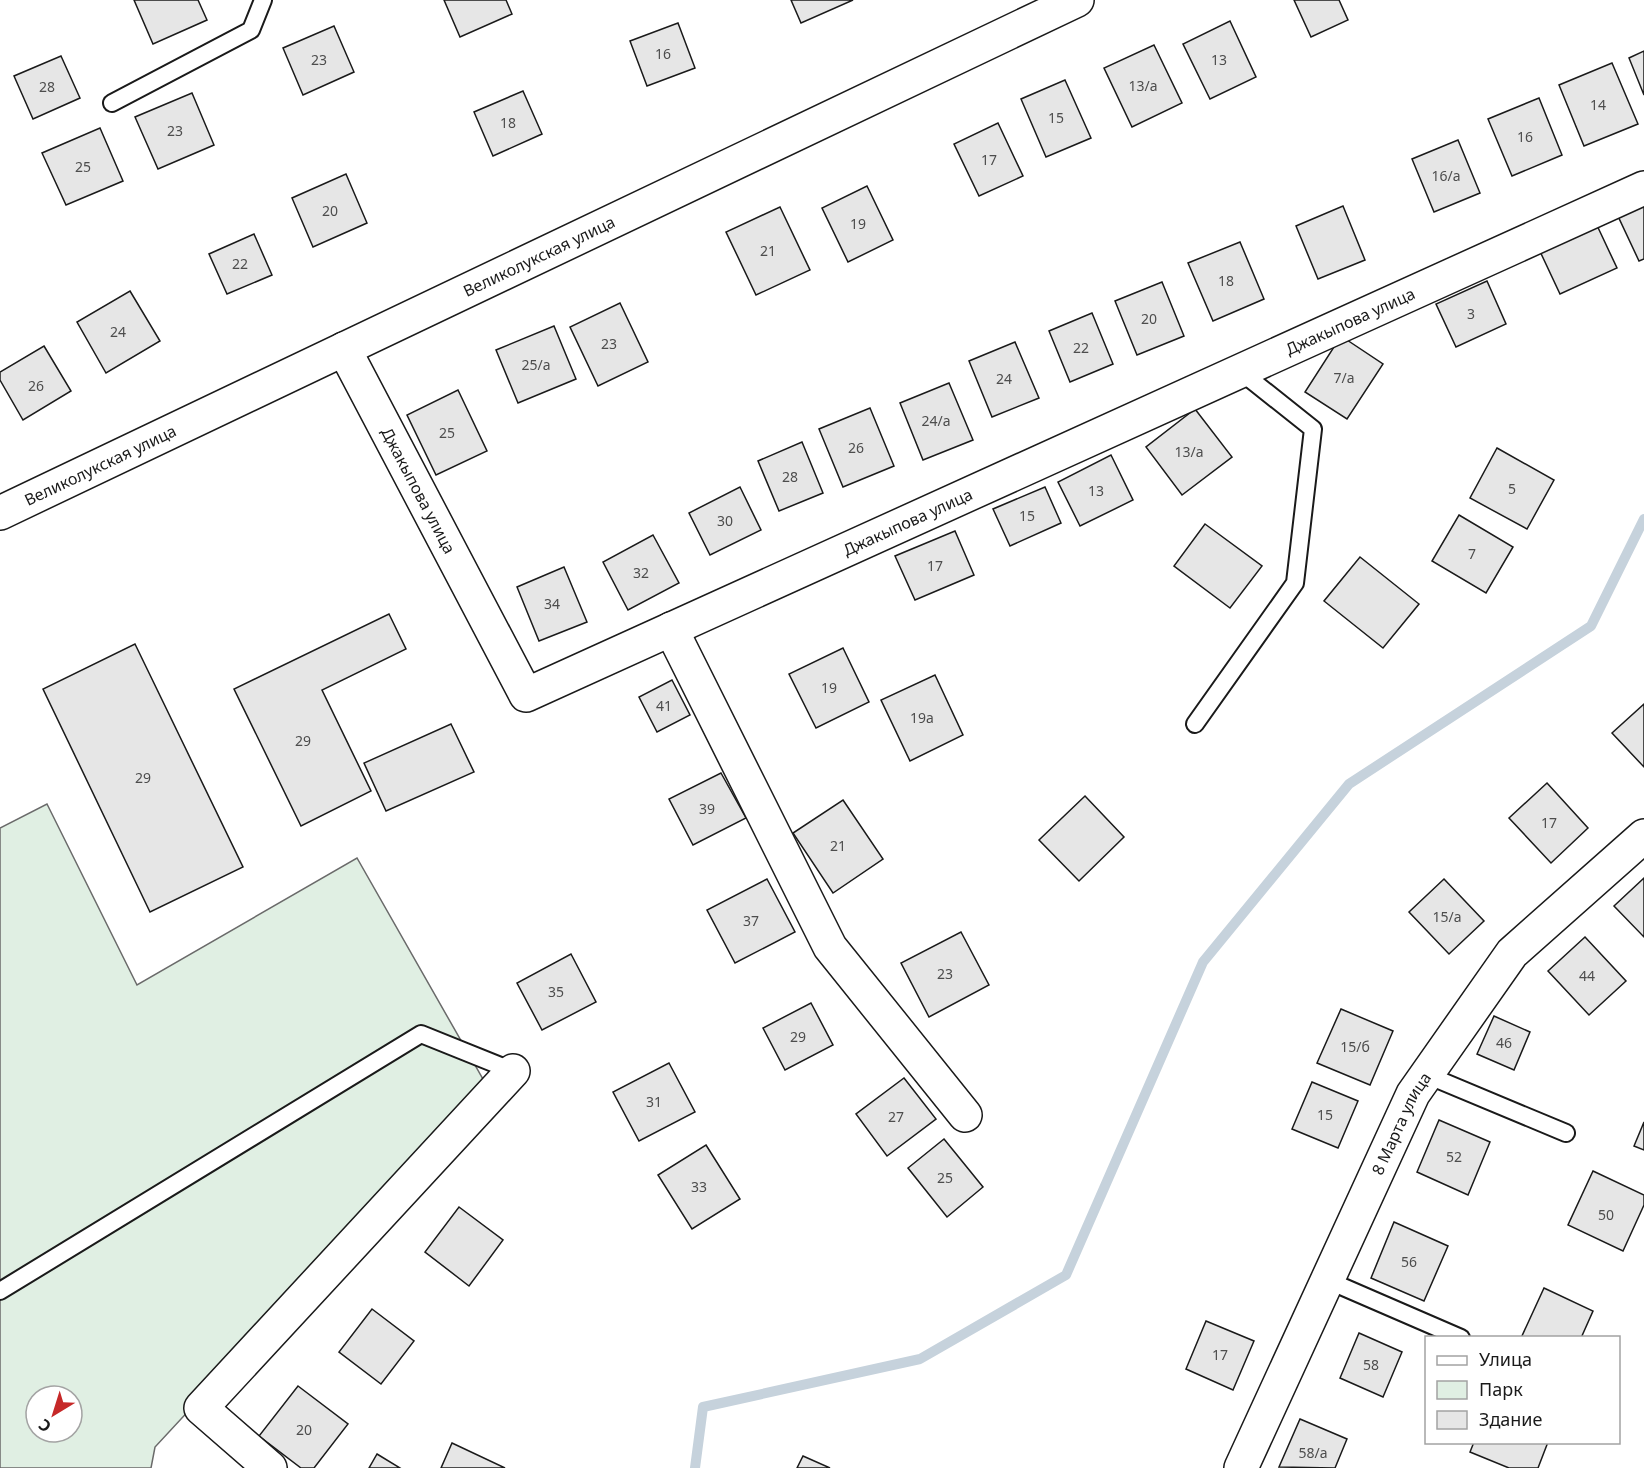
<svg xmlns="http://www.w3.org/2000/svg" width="1644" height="1468" font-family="'Noto Sans',sans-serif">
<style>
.green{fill:#e0efe3;stroke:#6a6a6a;stroke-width:1.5;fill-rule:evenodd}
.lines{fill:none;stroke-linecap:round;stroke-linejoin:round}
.stream{stroke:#c6d2dc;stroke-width:10}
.building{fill:#e6e6e6;stroke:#1a1a1a;stroke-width:1.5}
.lane-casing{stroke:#1a1a1a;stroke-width:20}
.street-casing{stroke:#1a1a1a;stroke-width:36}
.lane{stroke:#fff;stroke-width:16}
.street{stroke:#fff;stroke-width:33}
.labels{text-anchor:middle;stroke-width:4.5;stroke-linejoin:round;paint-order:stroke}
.number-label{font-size:14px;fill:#4d4d4d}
.street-label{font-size:16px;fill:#1a1a1a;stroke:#fff}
</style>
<rect width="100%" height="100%" fill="#fff"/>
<path class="green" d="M 47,804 L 137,985 L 357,858 L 488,1088 L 155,1447 L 151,1468 L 0,1468 L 0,828 ZM 36,1396 L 72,1396 L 72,1432 L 36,1432 Z"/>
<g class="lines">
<path class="stream" d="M 695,1468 L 703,1407 L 920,1359 L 1066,1275 L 1203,962 L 1349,784 L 1591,626 L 1644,519"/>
</g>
<g class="building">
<path d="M 134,0 L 198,0 L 207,20 L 153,44 Z"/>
<path d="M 444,0 L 506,0 L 512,14 L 460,37 Z"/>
<path d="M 791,0 L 853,0 L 801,23 Z"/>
<path d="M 1294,0 L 1339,0 L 1348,20 L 1311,37 Z"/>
<path d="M 1230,21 L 1256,77 L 1210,99 L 1183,44 Z"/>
<path d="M 678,23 L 695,68 L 647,86 L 630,41 Z"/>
<path d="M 334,26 L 354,72 L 303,95 L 283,48 Z"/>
<path d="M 1154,45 L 1182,103 L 1132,127 L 1104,68 Z"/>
<path d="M 1644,51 L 1644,95 L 1629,58 Z"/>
<path d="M 61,56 L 80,98 L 33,119 L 14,76 Z"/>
<path d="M 1612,63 L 1638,124 L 1584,146 L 1559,85 Z"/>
<path d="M 1065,80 L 1091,138 L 1046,157 L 1021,99 Z"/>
<path d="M 523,91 L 542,134 L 493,156 L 474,112 Z"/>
<path d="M 192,93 L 214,145 L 158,169 L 135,117 Z"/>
<path d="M 1539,98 L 1562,155 L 1512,176 L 1488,119 Z"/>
<path d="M 998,123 L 1023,176 L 979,196 L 954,144 Z"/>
<path d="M 100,128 L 123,181 L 66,205 L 42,153 Z"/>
<path d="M 1458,140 L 1480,193 L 1434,212 L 1412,159 Z"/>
<path d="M 346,174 L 367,223 L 313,247 L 292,198 Z"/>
<path d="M 867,186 L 893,240 L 848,262 L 822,208 Z"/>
<path d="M 1644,201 L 1644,259 L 1639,261 L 1617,214 Z"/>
<path d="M 1343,206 L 1365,260 L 1318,279 L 1296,226 Z"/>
<path d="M 780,207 L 810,270 L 756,295 L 726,232 Z"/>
<path d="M 1594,219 L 1617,268 L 1560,294 L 1537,245 Z"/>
<path d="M 254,234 L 272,275 L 227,294 L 209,254 Z"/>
<path d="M 1240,242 L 1264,299 L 1213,321 L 1188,263 Z"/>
<path d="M 1487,281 L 1506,324 L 1456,347 L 1436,304 Z"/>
<path d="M 1162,282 L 1184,336 L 1137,355 L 1115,301 Z"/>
<path d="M 130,291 L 160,341 L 106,373 L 77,322 Z"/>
<path d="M 620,303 L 648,362 L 598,386 L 570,327 Z"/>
<path d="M 1092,313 L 1113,364 L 1070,382 L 1049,331 Z"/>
<path d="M 554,326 L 576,379 L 518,403 L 496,350 Z"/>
<path d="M 1341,336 L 1383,364 L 1347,419 L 1305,392 Z"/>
<path d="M 1015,342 L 1039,398 L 992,417 L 969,361 Z"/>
<path d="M 44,346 L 71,391 L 23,420 L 0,380 L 0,372 Z"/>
<path d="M 949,383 L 973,440 L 923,460 L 900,403 Z"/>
<path d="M 458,390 L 487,451 L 436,475 L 407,415 Z"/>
<path d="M 870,408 L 894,466 L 843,487 L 819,429 Z"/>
<path d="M 1195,409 L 1232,457 L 1182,495 L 1146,447 Z"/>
<path d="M 802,442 L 823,493 L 779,511 L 758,461 Z"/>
<path d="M 1497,448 L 1554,480 L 1527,529 L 1470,498 Z"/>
<path d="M 1111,455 L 1133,500 L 1080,526 L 1058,482 Z"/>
<path d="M 740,487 L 761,530 L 710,555 L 689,513 Z"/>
<path d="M 1045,487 L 1061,523 L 1010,546 L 993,509 Z"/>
<path d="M 1459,515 L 1513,547 L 1486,593 L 1432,561 Z"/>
<path d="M 1205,524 L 1262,566 L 1230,608 L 1174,566 Z"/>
<path d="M 955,531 L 974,575 L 915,600 L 895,556 Z"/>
<path d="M 653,535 L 679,583 L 628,610 L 603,562 Z"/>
<path d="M 1360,557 L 1419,604 L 1383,648 L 1324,601 Z"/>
<path d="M 564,567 L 587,622 L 539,641 L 517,587 Z"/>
<path d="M 389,614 L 406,649 L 322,690 L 371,791 L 301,826 L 234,689 Z"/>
<path d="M 135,644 L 243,867 L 150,912 L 43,689 Z"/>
<path d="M 843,648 L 869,702 L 816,728 L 789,674 Z"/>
<path d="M 935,675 L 963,735 L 910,761 L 881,700 Z"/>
<path d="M 672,680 L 690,715 L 657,732 L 639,697 Z"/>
<path d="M 1644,704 L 1644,767 L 1612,733 Z"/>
<path d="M 451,724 L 474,772 L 386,811 L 364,763 Z"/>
<path d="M 721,773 L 746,818 L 693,845 L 669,799 Z"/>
<path d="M 1547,783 L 1588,828 L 1551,863 L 1509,818 Z"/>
<path d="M 1085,796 L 1124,837 L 1079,881 L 1039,840 Z"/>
<path d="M 843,800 L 883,859 L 833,893 L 793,833 Z"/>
<path d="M 1644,878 L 1644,937 L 1614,906 Z"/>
<path d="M 767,879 L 795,932 L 735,963 L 707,910 Z"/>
<path d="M 1444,879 L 1484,921 L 1449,954 L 1409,912 Z"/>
<path d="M 961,932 L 989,985 L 929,1017 L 901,963 Z"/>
<path d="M 1585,937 L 1626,981 L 1589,1015 L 1548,971 Z"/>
<path d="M 571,954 L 596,1002 L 542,1030 L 517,983 Z"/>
<path d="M 811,1003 L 833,1045 L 785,1070 L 763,1028 Z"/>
<path d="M 1341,1009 L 1393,1031 L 1370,1085 L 1317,1063 Z"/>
<path d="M 1494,1016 L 1530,1032 L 1514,1070 L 1477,1054 Z"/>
<path d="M 669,1063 L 695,1112 L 639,1141 L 613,1092 Z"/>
<path d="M 904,1078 L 936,1119 L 887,1156 L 856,1114 Z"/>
<path d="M 1312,1082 L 1358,1101 L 1338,1148 L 1292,1129 Z"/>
<path d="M 1439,1120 L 1490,1142 L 1468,1195 L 1417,1172 Z"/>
<path d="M 1644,1122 L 1644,1150 L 1634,1146 Z"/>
<path d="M 944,1139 L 983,1187 L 947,1217 L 908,1168 Z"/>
<path d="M 706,1145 L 740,1199 L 692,1229 L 658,1175 Z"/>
<path d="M 1593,1171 L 1644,1195 L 1644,1205 L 1623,1251 L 1568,1225 Z"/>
<path d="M 459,1207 L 503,1240 L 469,1286 L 425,1252 Z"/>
<path d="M 1394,1222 L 1448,1246 L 1424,1301 L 1371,1278 Z"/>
<path d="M 1544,1288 L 1593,1311 L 1581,1338 L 1521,1338 Z"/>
<path d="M 372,1309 L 414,1341 L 381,1384 L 339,1352 Z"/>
<path d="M 1206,1321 L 1254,1341 L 1233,1390 L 1186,1369 Z"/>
<path d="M 1359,1333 L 1402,1352 L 1383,1397 L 1340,1378 Z"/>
<path d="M 298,1386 L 348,1424 L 314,1468 L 301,1468 L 259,1436 Z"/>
<path d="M 1300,1419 L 1347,1439 L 1335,1468 L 1279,1467 Z"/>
<path d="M 1474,1442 L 1548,1442 L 1538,1468 L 1509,1468 L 1470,1452 Z"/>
<path d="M 452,1443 L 505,1468 L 441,1468 Z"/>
<path d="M 377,1454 L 400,1468 L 369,1468 Z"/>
<path d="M 803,1456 L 830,1468 L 797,1468 Z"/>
</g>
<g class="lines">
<defs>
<g id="lane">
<path d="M 112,103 L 251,30 L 263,0"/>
<path d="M 1195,724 L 1295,583 L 1313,429 L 1240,371"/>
<path d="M 1427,1075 L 1566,1133"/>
<path d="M 1327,1280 L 1461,1338"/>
<path d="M 0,1291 L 421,1034 L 513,1071"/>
</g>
<g id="street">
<path id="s1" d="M 344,349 L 526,695 L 1644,188"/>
<path id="s2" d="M 0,513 L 1077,0"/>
<path d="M 671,629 L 830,947 L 965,1115"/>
<path d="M 270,1468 L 201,1408 L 513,1071"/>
<path id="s3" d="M 1241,1468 L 1413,1094 L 1512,953 L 1644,836"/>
</g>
</defs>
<use href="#lane" class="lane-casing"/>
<use href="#street" class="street-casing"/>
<use href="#lane" class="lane"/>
<use href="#street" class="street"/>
</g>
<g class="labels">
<g class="number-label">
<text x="663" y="59">16</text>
<text x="319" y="65">23</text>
<text x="1219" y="65">13</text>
<text x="1143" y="91">13/а</text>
<text x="47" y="92">28</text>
<text x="1598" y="110">14</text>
<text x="1056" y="123">15</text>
<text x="508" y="128">18</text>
<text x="175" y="136">23</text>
<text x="1525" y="142">16</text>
<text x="989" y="165">17</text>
<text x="83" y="172">25</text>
<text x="1446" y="181">16/а</text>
<text x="330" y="216">20</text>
<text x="858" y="229">19</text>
<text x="768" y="256">21</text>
<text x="240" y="269">22</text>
<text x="1226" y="286">18</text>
<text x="1471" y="319">3</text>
<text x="1149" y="324">20</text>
<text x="118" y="337">24</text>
<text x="609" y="349">23</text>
<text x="1081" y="353">22</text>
<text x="536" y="370">25/а</text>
<text x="1344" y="383">7/а</text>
<text x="1004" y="384">24</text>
<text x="36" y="391">26</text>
<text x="936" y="426">24/а</text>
<text x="447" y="438">25</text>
<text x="856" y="453">26</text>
<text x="1189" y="457">13/а</text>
<text x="790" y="482">28</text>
<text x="1512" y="494">5</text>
<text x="1096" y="496">13</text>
<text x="1027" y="521">15</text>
<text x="725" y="526">30</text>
<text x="1472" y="559">7</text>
<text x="935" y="571">17</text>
<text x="641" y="578">32</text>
<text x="552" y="609">34</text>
<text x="829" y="693">19</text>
<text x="664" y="711">41</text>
<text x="922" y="723">19а</text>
<text x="303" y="746">29</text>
<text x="143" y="783">29</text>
<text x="707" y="814">39</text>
<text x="1549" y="828">17</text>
<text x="838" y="851">21</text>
<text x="1447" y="922">15/а</text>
<text x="751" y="926">37</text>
<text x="945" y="979">23</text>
<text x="1587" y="981">44</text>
<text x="556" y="997">35</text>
<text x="798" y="1042">29</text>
<text x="1504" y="1048">46</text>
<text x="1355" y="1052">15/б</text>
<text x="654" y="1107">31</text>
<text x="1325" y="1120">15</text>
<text x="896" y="1122">27</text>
<text x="1454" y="1162">52</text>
<text x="945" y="1183">25</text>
<text x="699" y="1192">33</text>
<text x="1606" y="1220">50</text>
<text x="1409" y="1267">56</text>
<text x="1220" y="1360">17</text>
<text x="1371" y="1370">58</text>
<text x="304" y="1435">20</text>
<text x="1313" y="1458">58/а</text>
</g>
<g class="street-label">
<text dy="6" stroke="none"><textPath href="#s2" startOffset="597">Великолукская улица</textPath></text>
<text dy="6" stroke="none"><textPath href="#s1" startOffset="1296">Джакыпова улица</textPath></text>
<text dy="6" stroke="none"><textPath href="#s2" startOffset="111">Великолукская улица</textPath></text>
<text dy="6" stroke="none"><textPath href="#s1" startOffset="160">Джакыпова улица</textPath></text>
<text dy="6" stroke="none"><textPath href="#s1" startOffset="810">Джакыпова улица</textPath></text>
<text dy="6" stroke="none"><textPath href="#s3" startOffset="380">8 Марта улица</textPath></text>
</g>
</g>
<rect x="1425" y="1336" width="195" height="108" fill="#ffffff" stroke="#a3a3a3" stroke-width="1.5"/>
<rect x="1437" y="1356" width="30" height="9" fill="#ffffff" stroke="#a3a3a3" stroke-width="1.5"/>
<text x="1479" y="1366" font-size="18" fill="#1a1a1a">Улица</text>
<rect x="1437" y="1381" width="30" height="18" fill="#e0efe3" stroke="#a3a3a3" stroke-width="1.5"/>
<text x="1479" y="1396" font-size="18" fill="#1a1a1a">Парк</text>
<rect x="1437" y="1411" width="30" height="18" fill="#e6e6e6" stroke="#a3a3a3" stroke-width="1.5"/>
<text x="1479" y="1426" font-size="18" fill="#1a1a1a">Здание</text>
<g transform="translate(54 1414) rotate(218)"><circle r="28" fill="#ffffff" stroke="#a3a3a3" stroke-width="1.5"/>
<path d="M0-4.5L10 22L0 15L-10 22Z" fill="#c62828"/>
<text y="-9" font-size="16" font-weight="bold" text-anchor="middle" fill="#1a1a1a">С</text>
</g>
</svg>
